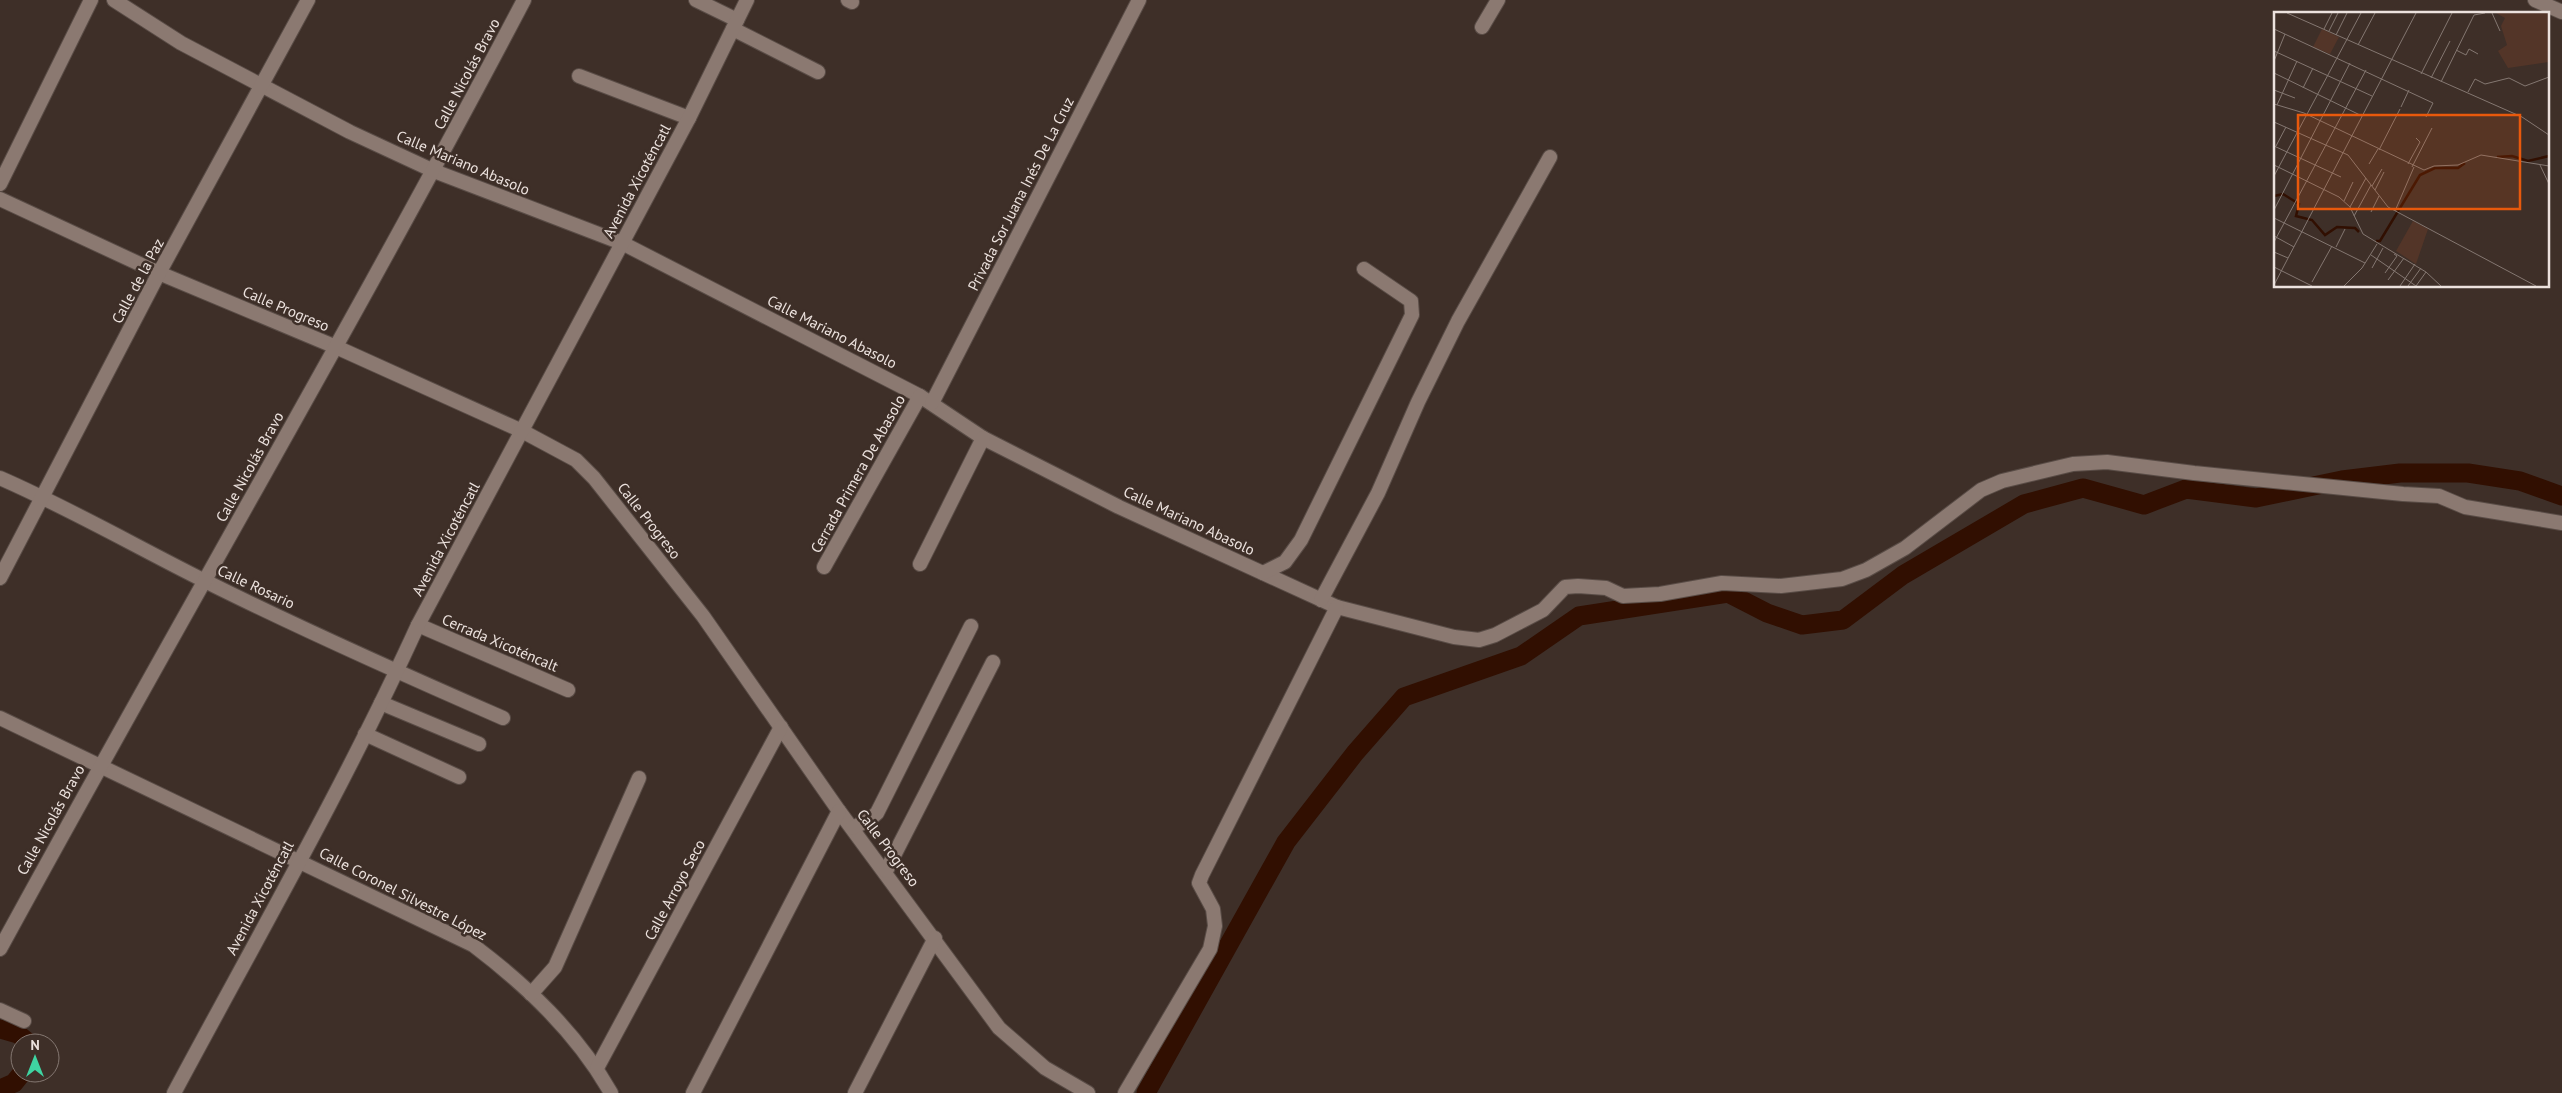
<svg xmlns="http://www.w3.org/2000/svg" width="2562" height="1093" font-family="'PT Sans',sans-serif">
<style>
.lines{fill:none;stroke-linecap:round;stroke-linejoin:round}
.river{stroke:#310f01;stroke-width:19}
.minor-casing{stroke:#594c46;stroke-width:16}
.minor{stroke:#8b7971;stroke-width:14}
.labels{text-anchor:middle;stroke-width:5;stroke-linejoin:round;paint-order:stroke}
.street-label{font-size:15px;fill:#ece2de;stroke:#3e2f28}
.inset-river{fill:none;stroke:#310f01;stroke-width:2.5}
.inset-road{fill:none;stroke:#847771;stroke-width:1}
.view{fill:#e8590c;fill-opacity:0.15;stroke:#e8590c;stroke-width:2.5}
.inset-edge{fill:none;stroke:#ece2de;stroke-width:2.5}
</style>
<rect width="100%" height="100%" fill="#3e2f28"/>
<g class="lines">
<g class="river">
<path d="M 0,1029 L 18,1034 L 29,1043"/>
<path d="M 0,1089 L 14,1083 L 22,1073"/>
<path d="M 1146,1093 L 1286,842 L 1355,753 L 1404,697 L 1521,656 L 1579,616 L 1728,593 L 1767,613 L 1802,625 L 1843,620 L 1903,575 L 2024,504 L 2083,488 L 2144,505 L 2186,489 L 2256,498 L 2342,480 L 2400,473 L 2468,473 L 2520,481 L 2562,496"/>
</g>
<defs>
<g id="minor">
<path d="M 114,0 L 181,43 L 350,132 L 434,171 L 622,243 L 920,396 L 983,438 L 1119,507 L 1337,607 L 1454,637 L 1479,640 L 1495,635 L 1543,610 L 1565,587 L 1578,586 L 1606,588 L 1623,596 L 1660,594 L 1722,583 L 1781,586 L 1842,579 L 1866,570 L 1905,548 L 1981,490 L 2002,481 L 2073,464 L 2107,462 L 2194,473 L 2403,494 L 2439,496 L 2465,507 L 2562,523"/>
<path d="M 696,0 L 737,20"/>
<path d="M 848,0 L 852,2"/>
<path d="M 2535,0 L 2562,12"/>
<path d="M 1482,27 L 1498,0"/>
<path d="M 733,29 L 818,72"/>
<path d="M 579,76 L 689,118"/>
<path d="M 0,184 L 91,0"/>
<path d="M 0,199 L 159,273 L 336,347 L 522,431 L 576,460 L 594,478 L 703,616 L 839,811 L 999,1028 L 1045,1068 L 1088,1093"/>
<path d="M 932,403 L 1139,0"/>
<path d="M 0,478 C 69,508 135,546 203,580 C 301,629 402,674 503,718"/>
<path d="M 920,564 L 983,438"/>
<path d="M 824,567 L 920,396"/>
<path d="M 1263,573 L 1285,562 L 1301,540 L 1412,315 L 1411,301 L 1364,269"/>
<path d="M 0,578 L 159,273 L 308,0"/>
<path d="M 1321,600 L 1378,493 L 1418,402 L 1458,321 L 1550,157"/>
<path d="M 418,625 L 568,690"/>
<path d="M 381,703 L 479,744"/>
<path d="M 0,718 L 473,945 C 527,986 577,1033 611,1093"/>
<path d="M 365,734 L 459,777"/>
<path d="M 852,828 L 869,820 L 877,813 L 971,626"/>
<path d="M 886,871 L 993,662"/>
<path d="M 0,949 C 173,631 356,320 524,0"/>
<path d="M 531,994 L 555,967 L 639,778"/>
<path d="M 0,1010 L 24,1021"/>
<path d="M 597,1068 L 781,727"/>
<path d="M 174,1093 C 257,938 345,785 418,625 L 689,118 L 747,0"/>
<path d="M 693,1093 L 839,811"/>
<path d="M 855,1093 L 935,938"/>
<path d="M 1125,1093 L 1210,949 L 1215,926 L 1213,909 L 1199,883 L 1202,875 L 1337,607"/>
</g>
</defs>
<use href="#minor" class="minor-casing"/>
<use href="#minor" class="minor"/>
</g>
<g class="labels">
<g class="street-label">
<text transform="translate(467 74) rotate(-62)" y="5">Calle Nicolás Bravo</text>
<text transform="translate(463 163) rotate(23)" y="5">Calle Mariano Abasolo</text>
<text transform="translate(637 181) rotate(-62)" y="5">Avenida Xicoténcatl</text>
<text transform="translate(1021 194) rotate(-63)" y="5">Privada Sor Juana Inés De La Cruz</text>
<text transform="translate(138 281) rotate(-62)" y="5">Calle de la Paz</text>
<text transform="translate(286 309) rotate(23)" y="5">Calle Progreso</text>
<text transform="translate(832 332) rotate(27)" y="5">Calle Mariano Abasolo</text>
<text transform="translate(250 467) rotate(-61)" y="5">Calle Nicolás Bravo</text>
<text transform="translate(858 474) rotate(-61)" y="5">Cerrada Primera De Abasolo</text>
<text transform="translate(649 521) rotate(52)" y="5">Calle Progreso</text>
<text transform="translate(1189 521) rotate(25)" y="5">Calle Mariano Abasolo</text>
<text transform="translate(446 539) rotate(-62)" y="5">Avenida Xicoténcatl</text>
<text transform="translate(256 587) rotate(25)" y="5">Calle Rosario</text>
<text transform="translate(500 643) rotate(23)" y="5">Cerrada Xicoténcalt</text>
<text transform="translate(51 820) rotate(-61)" y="5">Calle Nicolás Bravo</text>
<text transform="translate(888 848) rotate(53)" y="5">Calle Progreso</text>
<text transform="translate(675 890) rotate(-62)" y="5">Calle Arroyo Seco</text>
<text transform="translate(403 894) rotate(27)" y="5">Calle Coronel Silvestre López</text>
<text transform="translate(260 898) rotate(-62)" y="5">Avenida Xicoténcatl</text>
</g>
</g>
<g transform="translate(2274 12)">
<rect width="275" height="275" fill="#3e2f28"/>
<path d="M 222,1 L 275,1 L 275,50 L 234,56 L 224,39 L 233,33 L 227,14 L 231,6 ZM 48,17 L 65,25 L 56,42 L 39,35 ZM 139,209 L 154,217 L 142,252 L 122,239 Z" fill="#533528"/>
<path class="inset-river" d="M 223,145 L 238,144 L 254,149 L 275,144M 0,184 L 9,182 L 25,192 L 22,204 L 38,208 L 51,223 L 63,215 L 81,216 L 85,220M 102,229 L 106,229 L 146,163 L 161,156 L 184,156 L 191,151"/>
<path class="inset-road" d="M 13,1 L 248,105 L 275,123M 218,1 L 226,19M 0,17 L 159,91 L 152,105M 50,17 L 58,1M 55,19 L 64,1M 62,23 L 73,1M 84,33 L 101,1M 182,38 L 192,43 L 195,37 L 204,42M 0,39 L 98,84M 0,49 L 11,22M 0,61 L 88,104M 147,62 L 178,1M 157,66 L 176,29M 167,70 L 200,3 L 211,1M 29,76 L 39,56M 0,78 L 21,86M 194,80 L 201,67 L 211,72 L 235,66 L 251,74 L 275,65M 0,92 L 30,101 L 150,158 L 160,154 L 184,153 L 207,143 L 275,154M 3,93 L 23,49M 127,95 L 135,78M 0,110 L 74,143 L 114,195 L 262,274M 0,134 L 67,165M 2,134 L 12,115M 105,138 L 126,97M 95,152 L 104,137M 134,152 L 146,130 L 142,126M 0,153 L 65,185 L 76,195 L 89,222 L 152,260 L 167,274M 266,153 L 275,172M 138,155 L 158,116M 0,164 L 87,1M 98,174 L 108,157M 101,178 L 110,160M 70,189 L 79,170M 76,195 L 92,166M 0,198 L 76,51M 121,199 L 140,155M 97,200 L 105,184M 80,204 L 97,173M 0,206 L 91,251M 0,224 L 20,235M 0,230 L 92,58M 62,235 L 71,217M 0,240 L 14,246M 97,243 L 142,274M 0,255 L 38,274M 98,256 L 109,236M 111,261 L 123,244 L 120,242M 114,268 L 130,246M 38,270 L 58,234M 0,273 L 142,1M 70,274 L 88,256 L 103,232M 126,274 L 141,252M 134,274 L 147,256M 142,274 L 152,260"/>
<path class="view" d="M 24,103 L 246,103 L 246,197 L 24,197 Z"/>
<rect width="275" height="275" class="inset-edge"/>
</g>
<g transform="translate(35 1058)"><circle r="24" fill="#3e2f28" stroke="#847771"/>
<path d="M0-4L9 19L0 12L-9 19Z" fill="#3fd4a2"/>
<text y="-8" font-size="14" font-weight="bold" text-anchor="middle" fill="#ece2de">N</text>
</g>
</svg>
